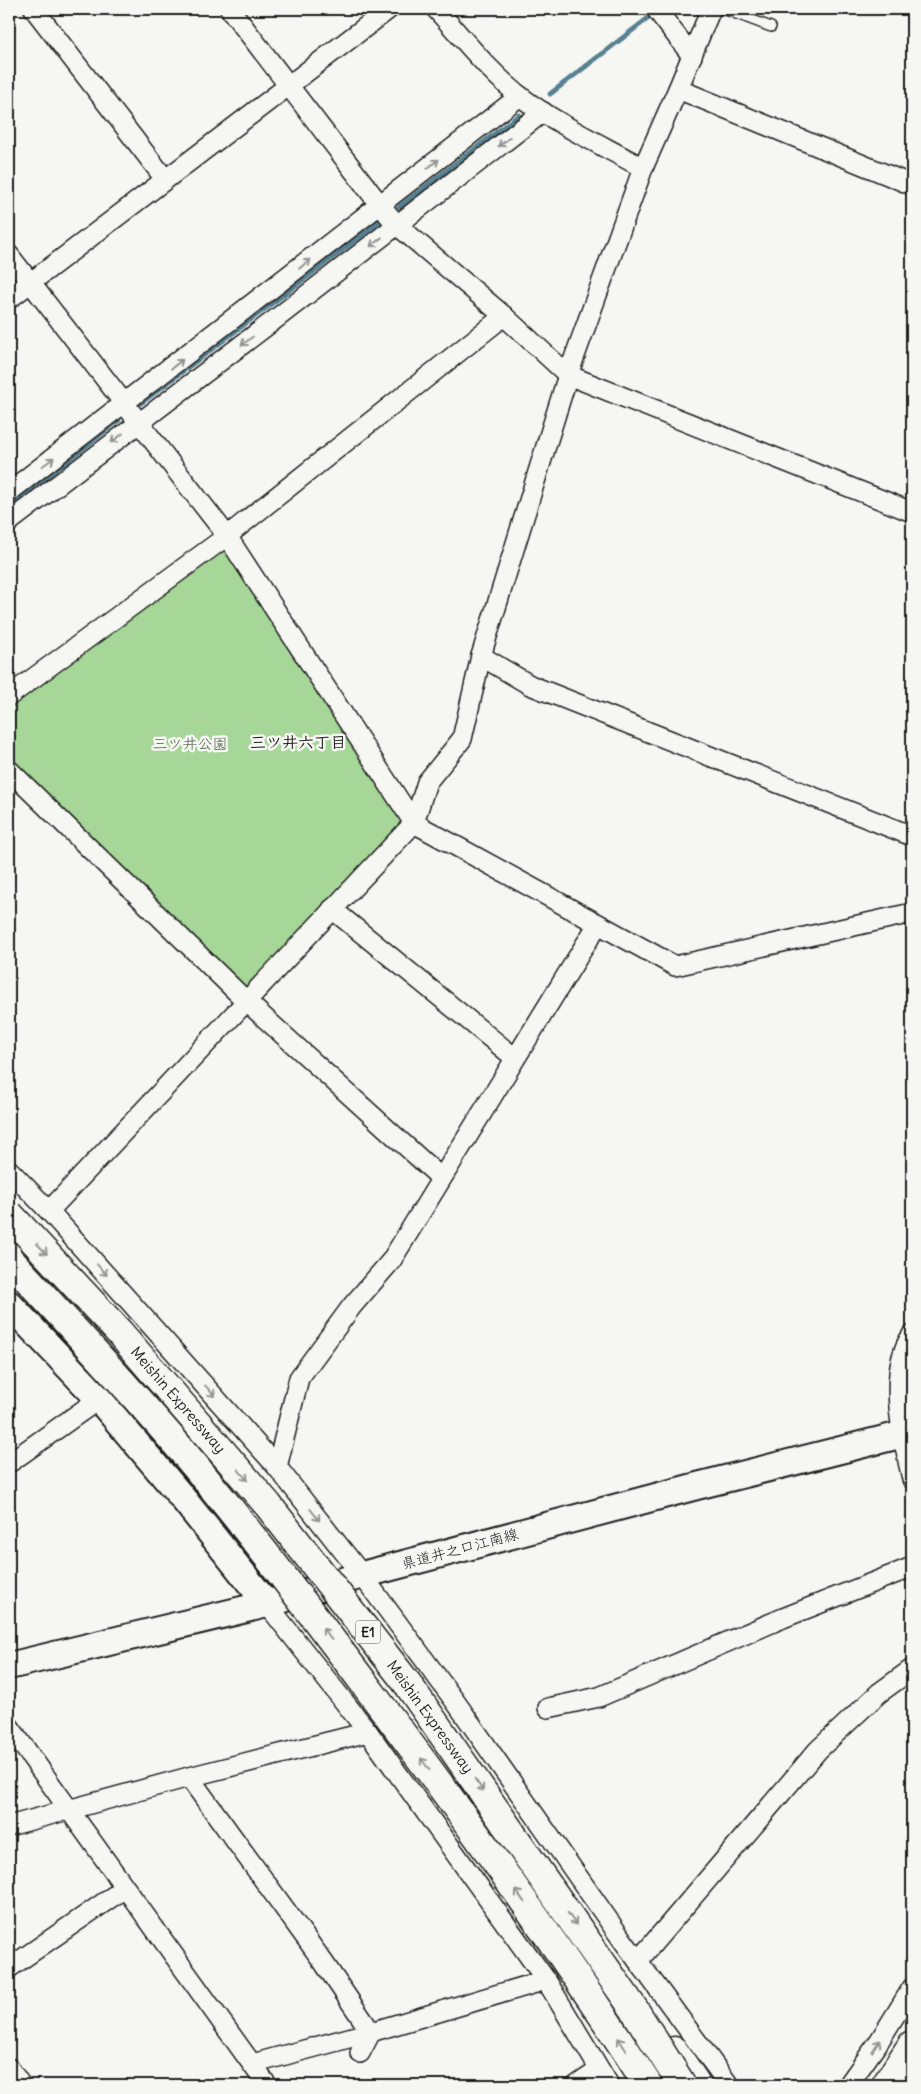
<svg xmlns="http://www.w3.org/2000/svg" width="921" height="2094" font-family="Delius,'Klee One',sans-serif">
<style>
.green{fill:#a6d798;stroke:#617a5a}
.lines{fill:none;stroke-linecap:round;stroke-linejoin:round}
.stream{stroke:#578192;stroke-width:5}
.lane-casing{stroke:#1c1c1c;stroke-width:12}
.street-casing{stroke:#1c1c1c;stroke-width:22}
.secondary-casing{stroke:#1c1c1c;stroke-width:30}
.highway-casing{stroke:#1c1c1c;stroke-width:31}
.lane{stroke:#f6f6f2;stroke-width:9}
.street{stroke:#f6f6f2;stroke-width:19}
.secondary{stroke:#f6f6f2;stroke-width:26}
.highway{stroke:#f6f6f2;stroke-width:28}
.highway-bridge-casing{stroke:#1c1c1c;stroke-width:31;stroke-linecap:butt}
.highway-bridge{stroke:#f6f6f2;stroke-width:28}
.oneway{stroke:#949492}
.labels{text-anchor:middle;stroke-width:5;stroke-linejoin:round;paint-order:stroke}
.shield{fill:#f6f6f2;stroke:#5d5d5c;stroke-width:1}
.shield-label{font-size:14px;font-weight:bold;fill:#1c1c1c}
.park-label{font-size:15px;fill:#4c5d47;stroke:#f6f6f2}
.street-label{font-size:15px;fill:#1c1c1c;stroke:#f6f6f2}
.neighbourhood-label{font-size:16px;font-weight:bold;fill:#1c1c1c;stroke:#f6f6f2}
</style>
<rect width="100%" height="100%" fill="#f6f6f2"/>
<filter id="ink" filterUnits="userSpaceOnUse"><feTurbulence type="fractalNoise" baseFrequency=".02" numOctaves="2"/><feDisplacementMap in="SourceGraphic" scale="10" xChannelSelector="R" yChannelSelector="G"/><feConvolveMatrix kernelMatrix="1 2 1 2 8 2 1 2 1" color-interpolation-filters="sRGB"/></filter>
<g filter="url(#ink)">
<path class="green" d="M 227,536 L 414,823 L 246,1001 L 9,770 L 9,696 Z"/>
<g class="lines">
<g class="stream">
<path d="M 550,94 L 651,16"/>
<path d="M 399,207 L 519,115"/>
<path d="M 141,403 L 379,222"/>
<path d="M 9,506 L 119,420"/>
</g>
<defs>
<path id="lane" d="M 723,9 L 771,27"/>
<g id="street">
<path d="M 34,9 L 165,179"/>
<path d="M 230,9 L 380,205 L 397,225 L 504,316 L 568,375 L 912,512"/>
<path d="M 436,9 C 463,38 489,72 521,97 C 558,125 602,145 643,168"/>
<path d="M 656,9 L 692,56"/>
<path d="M 678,89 L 912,185"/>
<path d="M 9,255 L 227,536 L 414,823 L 675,966 L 912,913"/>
<path d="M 9,299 L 389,9"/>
<path d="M 9,492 L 520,96"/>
<path d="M 9,522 L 273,321 L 543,112"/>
<path d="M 481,656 L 530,685 L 912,836"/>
<path d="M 9,696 L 227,536 L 504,316"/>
<path d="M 9,770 L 246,1001 L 441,1178"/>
<path d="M 332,909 L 515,1058"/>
<path d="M 9,1170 L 49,1211 L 277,1467 L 362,1575 L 457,1704 L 621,1938 L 729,2085"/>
<path d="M 49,1211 L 414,823 L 427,782 L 462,739 L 481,656 L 568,375 L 643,168 L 678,89 L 711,9"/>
<path d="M 912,1335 C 886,1371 903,1440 912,1479"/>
<path d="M 9,1463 L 99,1399"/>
<path d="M 277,1467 L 299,1378 L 352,1306 L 391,1261 L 598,924"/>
<path d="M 267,1604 L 368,1732 L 546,1980 L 609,2085"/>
<path d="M 548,1708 L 599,1697 L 783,1618 L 912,1567"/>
<path d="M 9,1726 L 267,2085"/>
<path d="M 189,1777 L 324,1963 L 371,2032 L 360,2053"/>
<path d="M 9,1826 L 189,1777 L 368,1732"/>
<path d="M 638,1961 L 818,1750 L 879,1693 L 912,1669"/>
<path d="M 9,1968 L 125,1888"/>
<path d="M 252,2064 L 371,2032 L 546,1980"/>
<path d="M 9,2068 L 21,2085"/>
<path d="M 577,2085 L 599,2070"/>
<path d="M 848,2085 L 878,2043 L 912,1988"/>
</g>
<g id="secondary">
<path d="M 9,1304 L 99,1399 L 181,1496 L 267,1604"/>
<path d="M 9,1666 L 267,1604 L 362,1575 L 697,1486 L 912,1432"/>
</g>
<g id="highway">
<path d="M 674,2051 L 697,2085"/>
<path d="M 886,2085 L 912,2045"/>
</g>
</defs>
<use href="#lane" class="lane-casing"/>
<use href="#street" class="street-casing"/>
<use href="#secondary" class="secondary-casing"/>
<use href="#highway" class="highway-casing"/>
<use href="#lane" class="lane"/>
<use href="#street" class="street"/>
<use href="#secondary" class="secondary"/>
<use href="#highway" class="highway"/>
<defs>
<g id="highway-bridge">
<path d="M 9,1214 L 119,1332 L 268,1505 L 407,1683 L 634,2009 L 682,2085"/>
<path d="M 9,1259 C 72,1327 135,1395 195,1466 C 263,1548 327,1634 391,1719 C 481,1839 568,1960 648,2085"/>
</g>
</defs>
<use href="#highway-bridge" class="highway-bridge-casing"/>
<use href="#highway-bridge" class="highway-bridge"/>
</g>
<defs><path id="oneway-shaft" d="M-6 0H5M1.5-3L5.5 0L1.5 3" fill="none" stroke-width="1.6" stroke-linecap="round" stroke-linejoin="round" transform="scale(1.25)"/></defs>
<g class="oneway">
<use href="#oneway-shaft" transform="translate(504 142) rotate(142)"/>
<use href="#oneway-shaft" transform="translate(433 164) rotate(-38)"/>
<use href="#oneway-shaft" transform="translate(376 242) rotate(142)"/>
<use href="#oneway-shaft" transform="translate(305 264) rotate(-38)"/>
<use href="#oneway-shaft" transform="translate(247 341) rotate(143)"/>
<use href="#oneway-shaft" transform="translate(177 364) rotate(-38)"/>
<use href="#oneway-shaft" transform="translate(117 438) rotate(143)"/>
<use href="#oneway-shaft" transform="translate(48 462) rotate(-37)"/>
<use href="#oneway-shaft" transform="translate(42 1249) rotate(47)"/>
<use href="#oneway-shaft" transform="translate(102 1270) rotate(48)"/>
<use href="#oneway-shaft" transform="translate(210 1391) rotate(48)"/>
<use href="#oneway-shaft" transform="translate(243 1475) rotate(49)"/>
<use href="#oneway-shaft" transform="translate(315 1515) rotate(52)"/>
<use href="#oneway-shaft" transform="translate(327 1634) rotate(-127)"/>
<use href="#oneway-shaft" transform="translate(425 1764) rotate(-127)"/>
<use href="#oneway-shaft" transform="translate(479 1785) rotate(55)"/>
<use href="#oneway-shaft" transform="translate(520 1896) rotate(-125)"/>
<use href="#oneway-shaft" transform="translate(572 1919) rotate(55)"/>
<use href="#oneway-shaft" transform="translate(622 2044) rotate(-123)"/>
<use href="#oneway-shaft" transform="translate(876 2046) rotate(-55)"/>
</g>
</g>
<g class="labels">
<rect class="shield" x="355.5" y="1620.5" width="25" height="23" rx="4"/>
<g class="shield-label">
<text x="368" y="1637">E1</text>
</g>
<g class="park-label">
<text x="190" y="749">三ツ井公園</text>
</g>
<g class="street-label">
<text transform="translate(178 1400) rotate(49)" y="5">Meishin Expressway</text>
<text transform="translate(460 1549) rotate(-15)" y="5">県道井之口江南線</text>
<text transform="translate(430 1717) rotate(54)" y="5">Meishin Expressway</text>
</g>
<g class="neighbourhood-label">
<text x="298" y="748">三ツ井六丁目</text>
</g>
</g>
<rect width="921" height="2094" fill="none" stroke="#f6f6f2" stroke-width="30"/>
<rect x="15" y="15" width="891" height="2064" fill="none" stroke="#1c1c1c" stroke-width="2" filter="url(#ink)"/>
</svg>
